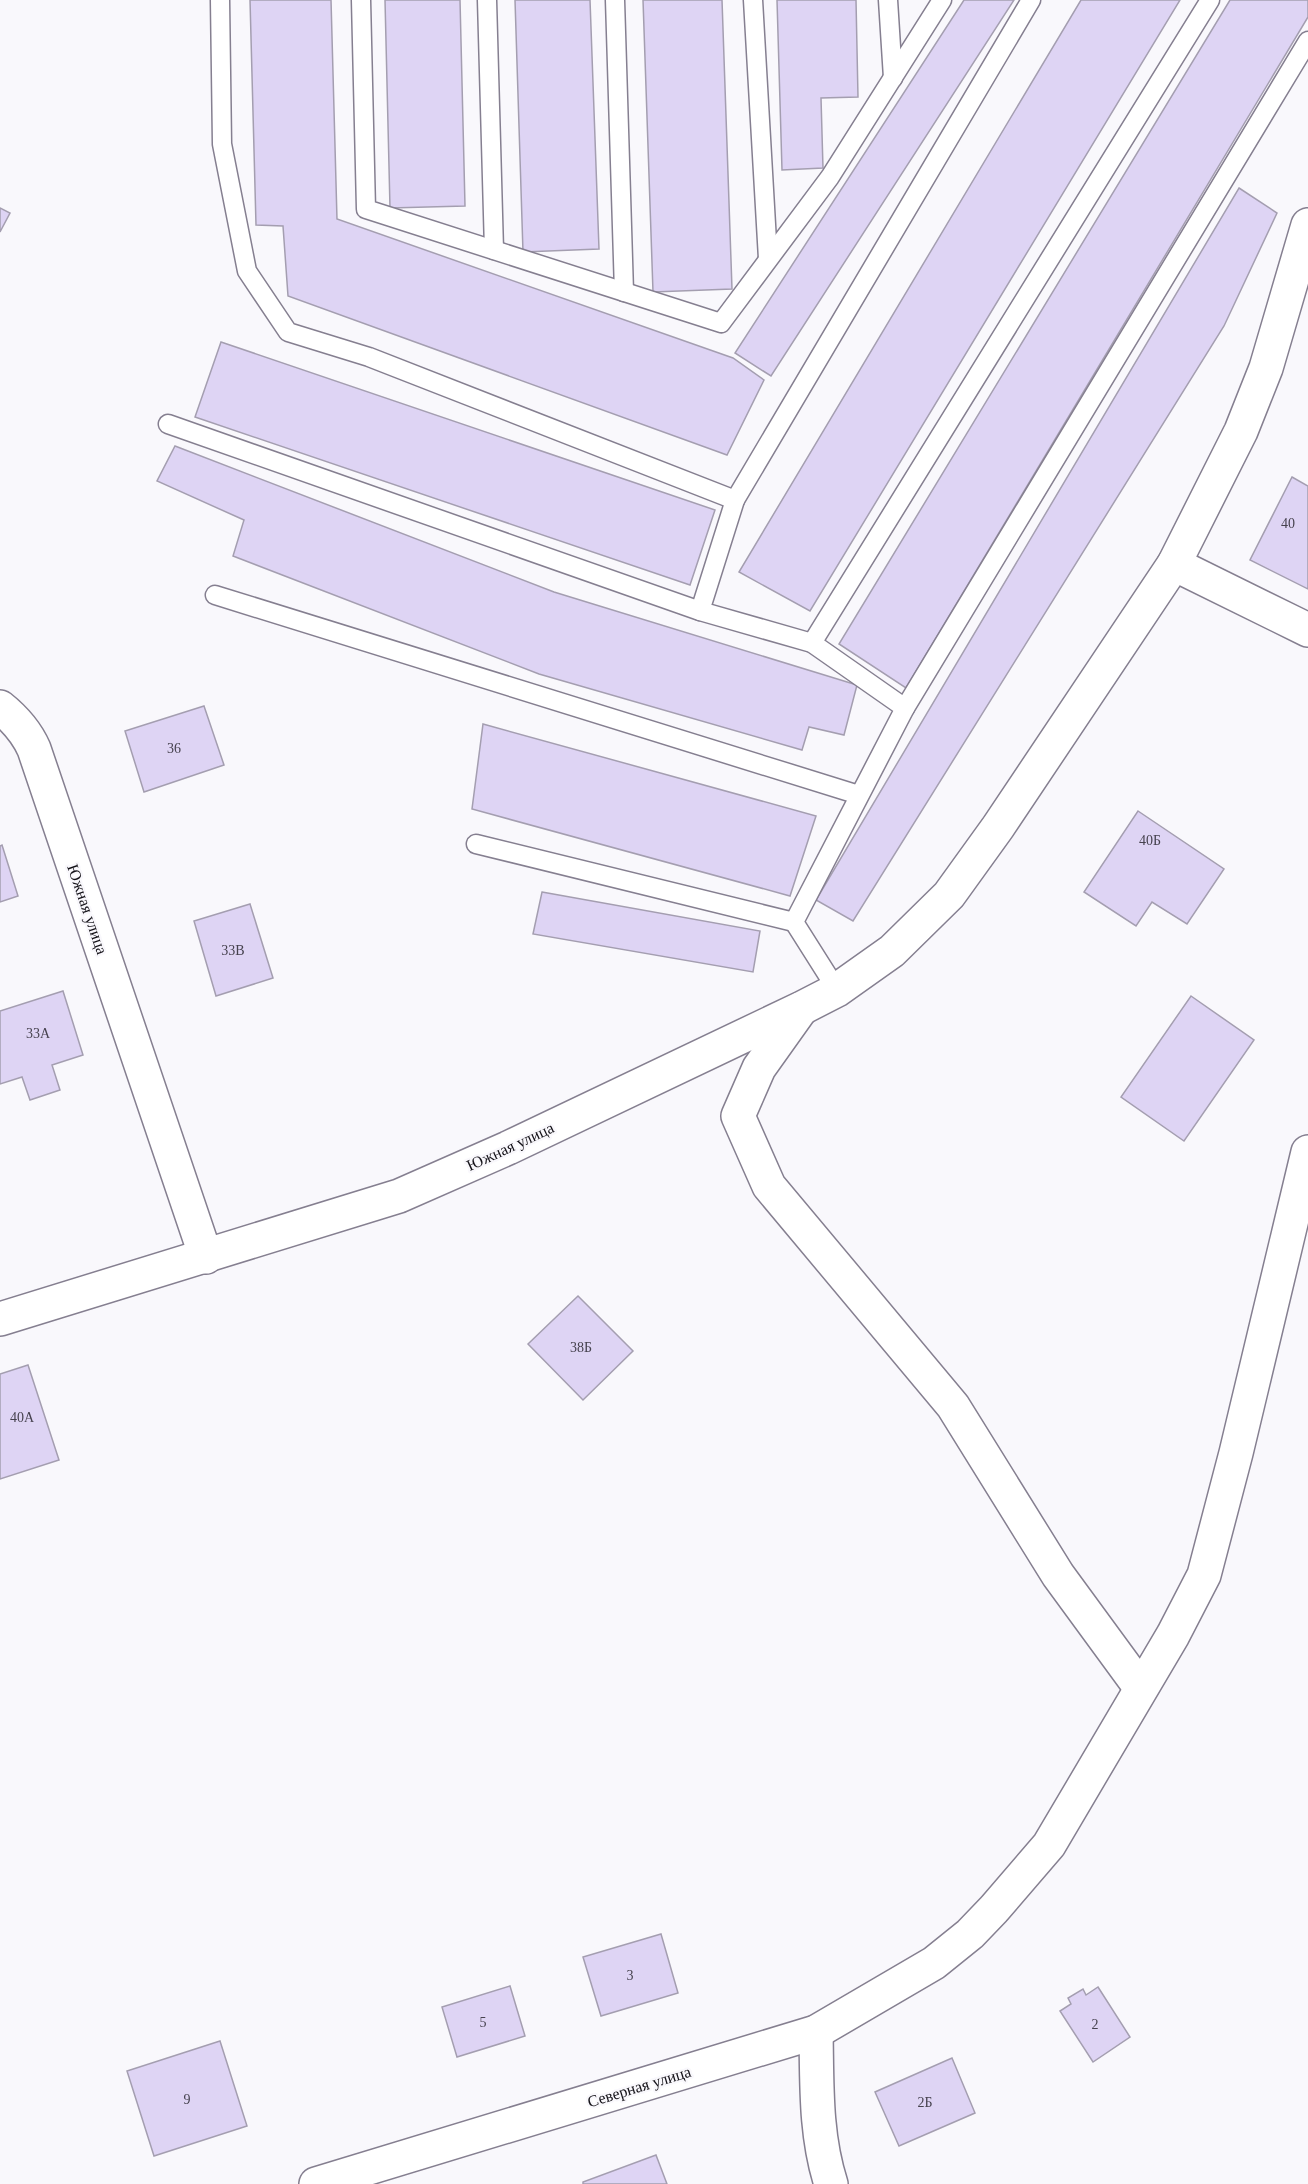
<svg xmlns="http://www.w3.org/2000/svg" width="1308" height="2184" font-family="Georgia,serif">
<style>
.building{fill:#ded4f4;stroke:#a49eb0;stroke-width:1.5}
.lines{fill:none;stroke-linecap:round;stroke-linejoin:round}
.service-casing{stroke:#857f90;stroke-width:21}
.minor-casing{stroke:#857f90;stroke-width:36}
.service{stroke:#fff;stroke-width:18}
.minor{stroke:#fff;stroke-width:33}
.labels{text-anchor:middle;stroke-width:4.5;stroke-linejoin:round;paint-order:stroke}
.number-label{font-size:14px;fill:#46424e}
.street-label{font-size:16px;fill:#131117;stroke:#f9f8fc}
</style>
<rect width="100%" height="100%" fill="#f9f8fc"/>
<g class="building">
<path d="M 250,0 L 331,0 L 337,219 L 733,358 L 764,380 L 727,455 L 288,296 L 283,226 L 256,225 Z"/>
<path d="M 385,0 L 460,0 L 465,206 L 390,208 Z"/>
<path d="M 515,0 L 590,0 L 599,249 L 523,252 Z"/>
<path d="M 643,0 L 722,0 L 732,289 L 653,292 Z"/>
<path d="M 777,0 L 856,0 L 858,97 L 821,98 L 823,168 L 782,170 Z"/>
<path d="M 964,0 L 1014,0 L 771,376 L 735,353 Z"/>
<path d="M 1081,0 L 1180,0 L 810,611 L 739,572 Z"/>
<path d="M 1230,0 L 1308,0 L 1308,17 L 906,688 L 839,644 Z"/>
<path d="M 1239,188 L 1277,213 L 1224,326 L 853,921 L 816,900 Z"/>
<path d="M 0,208 L 10,213 L 0,232 Z"/>
<path d="M 221,342 L 715,510 L 690,585 L 195,417 Z"/>
<path d="M 175,446 L 554,592 L 857,685 L 844,735 L 809,727 L 802,750 L 539,674 L 233,556 L 244,520 L 157,481 Z"/>
<path d="M 1292,477 L 1308,486 L 1308,589 L 1250,560 Z"/>
<path d="M 204,706 L 224,765 L 144,792 L 125,731 Z"/>
<path d="M 483,724 L 816,816 L 790,896 L 472,809 Z"/>
<path d="M 1138,811 L 1224,869 L 1187,924 L 1152,902 L 1136,926 L 1084,892 Z"/>
<path d="M 2,845 L 18,896 L 0,902 L 0,846 Z"/>
<path d="M 542,892 L 760,931 L 753,972 L 533,934 Z"/>
<path d="M 250,904 L 273,978 L 216,996 L 194,921 Z"/>
<path d="M 63,991 L 83,1055 L 52,1065 L 60,1090 L 30,1100 L 22,1077 L 0,1084 L 0,1011 Z"/>
<path d="M 1191,996 L 1254,1040 L 1184,1141 L 1121,1097 Z"/>
<path d="M 578,1296 L 633,1351 L 583,1400 L 528,1344 Z"/>
<path d="M 28,1365 L 59,1460 L 0,1479 L 0,1374 Z"/>
<path d="M 661,1934 L 678,1993 L 601,2016 L 583,1957 Z"/>
<path d="M 510,1986 L 525,2036 L 457,2057 L 442,2007 Z"/>
<path d="M 1098,1987 L 1130,2037 L 1093,2062 L 1060,2011 L 1071,2004 L 1068,1998 L 1083,1989 L 1086,1995 Z"/>
<path d="M 220,2041 L 247,2126 L 154,2156 L 127,2071 Z"/>
<path d="M 952,2058 L 975,2113 L 899,2146 L 875,2092 Z"/>
<path d="M 656,2155 L 667,2184 L 583,2184 L 583,2182 Z"/>
</g>
<g class="lines">
<defs>
<g id="service">
<path d="M 220,0 L 222,144 L 247,271 L 288,332 L 369,357 L 735,500 L 700,611 L 812,643 L 905,708 L 794,922 L 837,990"/>
<path d="M 361,0 L 366,209 L 721,323 L 830,177 L 942,0"/>
<path d="M 487,0 L 494,250"/>
<path d="M 615,0 L 624,292"/>
<path d="M 753,0 L 768,259"/>
<path d="M 888,0 L 893,78"/>
<path d="M 168,424 L 700,611"/>
<path d="M 735,500 L 1031,0"/>
<path d="M 215,595 L 859,795"/>
<path d="M 812,643 L 1210,0"/>
<path d="M 905,708 L 1308,41"/>
<path d="M 476,844 L 794,922"/>
</g>
<g id="minor">
<path d="M 1174,564 L 1308,630"/>
<path d="M 0,707 C 15,719 26,731 34,749 L 206,1257"/>
<path d="M 801,1009 L 759,1068 L 738,1116 L 769,1186 L 953,1406 L 1058,1575 L 1140,1687"/>
<path d="M 0,1319 L 399,1196 L 508,1148 L 802,1008 L 837,990 L 892,951 L 949,895 L 998,827 L 1174,564 L 1241,431 L 1266,368 L 1308,225"/>
<path d="M 816,2032 C 817,2083 815,2135 831,2184"/>
<path d="M 316,2184 L 816,2032 L 934,1963 L 970,1934 L 994,1909 L 1049,1845 L 1173,1635 L 1204,1575 L 1236,1453 L 1308,1152"/>
</g>
</defs>
<use href="#service" class="service-casing"/>
<use href="#minor" class="minor-casing"/>
<use href="#service" class="service"/>
<use href="#minor" class="minor"/>
</g>
<g class="labels">
<g class="number-label">
<text x="1288" y="528">40</text>
<text x="174" y="753">36</text>
<text x="1150" y="845">40Б</text>
<text x="233" y="955">33В</text>
<text x="38" y="1038">33А</text>
<text x="581" y="1352">38Б</text>
<text x="22" y="1422">40А</text>
<text x="630" y="1980">3</text>
<text x="483" y="2027">5</text>
<text x="1095" y="2029">2</text>
<text x="187" y="2104">9</text>
<text x="925" y="2107">2Б</text>
</g>
<g class="street-label">
<text transform="translate(88 909) rotate(71)" y="6">Южная улица</text>
<text transform="translate(510 1146) rotate(-25)" y="6">Южная улица</text>
<text transform="translate(639 2086) rotate(-17)" y="6">Северная улица</text>
</g>
</g>
</svg>
